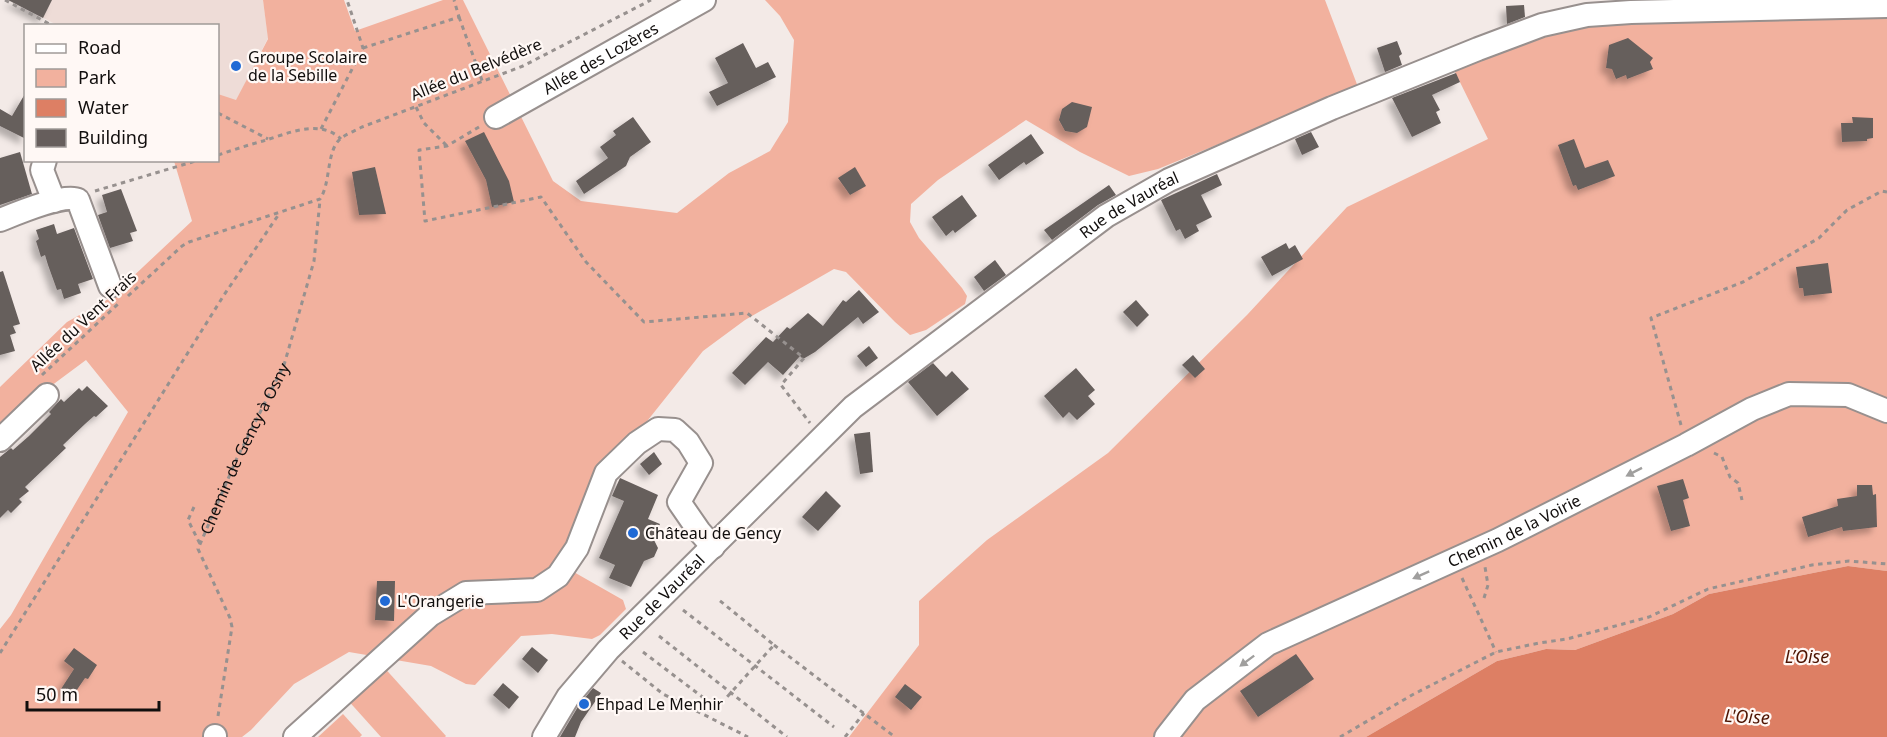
<svg xmlns="http://www.w3.org/2000/svg" width="1887" height="737" font-family="'Noto Sans',sans-serif">
<style>
.built{fill:#eedcd7}
.green{fill:#f2b19e}
.water{fill:#dd7f64}
.building{fill:#665e5c;filter:url(#shadow)}
.lines{fill:none;stroke-linecap:round;stroke-linejoin:round}
.minor-casing{stroke:#98908e;stroke-width:26}
.path{stroke:#97918f;stroke-width:3;stroke-dasharray:4.5 4.5;stroke-linecap:butt}
.minor{stroke:#fff;stroke-width:22}
.oneway{fill:#a09f9e}
.poi-dot{fill:#216ad5;stroke:#fff8f5;stroke-width:2}
.labels{text-anchor:middle;stroke-width:4.5;stroke-linejoin:round;paint-order:stroke}
.poi-label{font-size:16px;fill:#110e0d;stroke:#fff8f5;text-anchor:start}
.street-label{font-size:16px;fill:#110e0d;stroke:#fff8f5}
.water-label{font-size:18px;font-style:italic;fill:#4e1402;stroke:#fff8f5}
</style>
<defs>
<filter id="shadow"><feDropShadow dx="-5.5" dy="5.5" stdDeviation="3" flood-color="#0004"/></filter>
</defs>
<rect width="100%" height="100%" fill="#f3eae7"/>
<path class="built" d="M 16,0 L 263,0 L 268,38 L 236,101 L 218,94 L 218,26 L 57,25 L 15,3 Z"/>
<g class="green">
<path d="M 263,0 L 344,0 L 355,31 L 443,0 L 463,0 L 553,181 L 581,201 L 677,213 L 729,173 L 770,151 L 788,122 L 794,40 L 780,16 L 765,0 L 1325,0 L 1358,87 L 1158,169 L 1129,176 L 1080,152 L 1026,120 L 938,180 L 911,204 L 910,222 L 919,238 L 962,288 L 967,296 L 965,304 L 926,330 L 910,335 L 895,322 L 846,272 L 834,269 L 745,320 L 703,351 L 636,435 L 572,571 L 623,600 L 626,609 L 600,635 L 592,639 L 552,634 L 521,636 L 475,685 L 466,684 L 431,666 L 349,652 L 294,684 L 251,730 L 242,737 L 0,737 L 0,629 L 11,615 L 128,412 L 86,360 L 51,386 L 0,435 L 0,387 L 67,322 L 110,298 L 192,221 L 174,161 L 218,160 L 218,94 L 236,100 L 268,39 Z"/>
<path d="M 1887,17 L 1887,571 L 1848,566 L 1709,594 L 1673,614 L 1575,650 L 1546,649 L 1497,661 L 1366,737 L 849,737 L 919,645 L 919,601 L 987,540 L 1108,453 L 1247,315 L 1347,207 L 1488,139 L 1454,70 L 1544,32 L 1589,24 L 1641,23 L 1758,18 L 1789,20 Z"/>
<path d="M 381,664 L 446,736 L 445,737 L 381,737 L 345,697 Z"/>
<path d="M 343,714 L 362,735 L 360,737 L 318,737 Z"/>
</g>
<path class="water" d="M 1848,566 L 1887,571 L 1887,737 L 1366,737 L 1497,661 L 1546,649 L 1575,650 L 1673,614 L 1709,594 Z"/>
<g class="building">
<path d="M 8,0 L 52,0 L 43,18 Z"/>
<path d="M 1524,5 L 1525,17 L 1507,24 L 1506,6 Z"/>
<path d="M 1628,38 L 1653,58 L 1650,62 L 1653,69 L 1627,79 L 1626,75 L 1616,79 L 1612,69 L 1606,68 L 1609,45 Z"/>
<path d="M 1397,41 L 1402,54 L 1399,56 L 1402,65 L 1385,72 L 1377,48 Z"/>
<path d="M 743,43 L 756,68 L 768,62 L 776,77 L 717,106 L 709,92 L 728,83 L 715,58 Z"/>
<path d="M 1456,73 L 1460,82 L 1432,95 L 1440,110 L 1436,112 L 1441,123 L 1412,137 L 1392,98 Z"/>
<path d="M 26,92 L 26,139 L 0,126 L 0,109 L 12,116 Z"/>
<path d="M 1072,102 L 1092,107 L 1087,127 L 1077,133 L 1065,131 L 1059,120 L 1062,109 Z"/>
<path d="M 633,117 L 651,142 L 630,157 L 626,166 L 584,194 L 576,181 L 608,158 L 600,147 L 616,135 L 613,131 Z"/>
<path d="M 1852,117 L 1873,118 L 1873,138 L 1867,139 L 1867,141 L 1842,142 L 1841,123 L 1853,123 Z"/>
<path d="M 484,132 L 509,181 L 514,202 L 492,207 L 486,180 L 465,141 Z"/>
<path d="M 1311,132 L 1319,147 L 1302,155 L 1295,139 Z"/>
<path d="M 1031,134 L 1044,153 L 1026,165 L 1024,162 L 999,180 L 988,165 Z"/>
<path d="M 1574,139 L 1585,168 L 1608,160 L 1615,176 L 1578,190 L 1576,185 L 1573,186 L 1558,145 Z"/>
<path d="M 20,152 L 32,194 L 0,205 L 0,158 Z"/>
<path d="M 375,167 L 386,214 L 359,215 L 352,172 Z"/>
<path d="M 855,167 L 866,186 L 850,195 L 838,178 Z"/>
<path d="M 1217,174 L 1222,185 L 1201,195 L 1212,217 L 1196,225 L 1199,231 L 1185,239 L 1180,229 L 1176,231 L 1161,200 Z"/>
<path d="M 1109,185 L 1116,195 L 1098,205 L 1052,240 L 1044,230 Z"/>
<path d="M 121,189 L 137,231 L 130,233 L 133,241 L 110,248 L 98,215 L 107,212 L 102,195 Z"/>
<path d="M 962,195 L 977,216 L 955,233 L 953,230 L 946,236 L 932,217 Z"/>
<path d="M 54,224 L 57,234 L 74,228 L 93,279 L 78,284 L 81,293 L 64,299 L 61,289 L 57,290 L 48,265 L 45,255 L 41,257 L 36,241 L 39,239 L 36,230 Z"/>
<path d="M 1286,243 L 1289,249 L 1295,245 L 1303,259 L 1272,276 L 1261,257 Z"/>
<path d="M 995,260 L 1006,275 L 984,291 L 974,277 Z"/>
<path d="M 1828,263 L 1832,293 L 1804,296 L 1803,288 L 1799,288 L 1796,267 Z"/>
<path d="M 3,271 L 20,324 L 13,326 L 16,333 L 10,335 L 15,351 L 0,355 L 0,272 Z"/>
<path d="M 859,290 L 879,312 L 863,324 L 858,317 L 815,352 L 803,359 L 800,356 L 783,375 L 768,362 L 745,385 L 732,373 L 766,337 L 773,342 L 787,327 L 790,329 L 808,313 L 823,326 L 843,300 L 846,302 Z"/>
<path d="M 1136,300 L 1149,315 L 1137,327 L 1123,312 Z"/>
<path d="M 869,346 L 878,358 L 866,367 L 857,356 Z"/>
<path d="M 1193,355 L 1205,369 L 1195,378 L 1182,365 Z"/>
<path d="M 933,363 L 946,377 L 952,371 L 969,389 L 937,416 L 908,382 Z"/>
<path d="M 1076,368 L 1095,390 L 1088,396 L 1095,404 L 1077,420 L 1069,412 L 1063,418 L 1044,396 Z"/>
<path d="M 87,386 L 108,406 L 96,417 L 94,416 L 85,424 L 63,445 L 66,448 L 25,487 L 29,491 L 19,499 L 22,502 L 11,513 L 8,510 L 0,518 L 0,457 L 11,448 L 13,450 L 29,436 L 51,414 L 49,412 L 61,399 L 64,402 L 79,388 L 82,391 Z"/>
<path d="M 870,432 L 873,472 L 860,474 L 854,434 Z"/>
<path d="M 654,452 L 662,464 L 649,475 L 640,464 Z"/>
<path d="M 620,478 L 658,495 L 648,519 L 660,524 L 653,538 L 658,548 L 654,557 L 644,561 L 631,587 L 609,578 L 615,565 L 599,558 L 624,501 L 612,496 Z"/>
<path d="M 1683,479 L 1689,498 L 1683,500 L 1690,526 L 1671,531 L 1657,486 Z"/>
<path d="M 1857,485 L 1872,485 L 1873,495 L 1876,494 L 1877,527 L 1843,531 L 1842,527 L 1808,537 L 1802,517 L 1838,506 L 1837,499 L 1857,496 Z"/>
<path d="M 826,491 L 841,506 L 818,531 L 802,517 Z"/>
<path d="M 377,581 L 395,581 L 394,621 L 375,620 Z"/>
<path d="M 532,647 L 548,660 L 538,673 L 522,659 Z"/>
<path d="M 74,648 L 97,665 L 88,679 L 85,678 L 72,697 L 61,689 L 74,669 L 64,661 Z"/>
<path d="M 1296,654 L 1314,679 L 1258,717 L 1240,691 Z"/>
<path d="M 503,683 L 519,697 L 509,709 L 493,695 Z"/>
<path d="M 905,684 L 922,697 L 911,710 L 895,697 Z"/>
<path d="M 593,688 L 601,693 L 581,722 L 575,737 L 560,737 L 579,705 Z"/>
</g>
<g class="lines">
<defs>
<g id="minor">
<path id="s2" d="M 496,117 L 704,0"/>
<path d="M 45,160 L 42,170 L 54,201"/>
<path d="M 0,220 C 15,214 65,193 78,200 L 110,286"/>
<path d="M 0,440 L 47,395"/>
<path d="M 215,737 L 215,736"/>
<path d="M 295,737 L 430,615 L 466,593 L 537,590 L 558,576 L 577,548 L 606,473 L 637,443 L 658,429 L 675,430 L 688,442 L 701,463 L 679,502 L 699,531 L 713,547"/>
<path id="s3" d="M 544,737 L 568,697 L 608,650 L 853,407 L 1106,216 L 1169,180 L 1332,108 L 1478,49 L 1542,25 L 1587,15 L 1631,12 L 1887,6"/>
<path id="s4" d="M 1166,737 L 1195,700 L 1268,644 L 1498,540 L 1686,445 L 1752,409 L 1789,394 L 1848,395 L 1887,411"/>
</g>
</defs>
<use href="#minor" class="minor-casing"/>
<g class="path">
<path d="M 5,0 L 53,26"/>
<path d="M 459,17 L 483,83"/>
<path d="M 363,48 L 459,17 L 454,0"/>
<path d="M 416,107 L 424,123 L 447,146"/>
<path d="M 218,113 L 268,139"/>
<path d="M 479,127 L 447,146 L 419,150 L 425,221 L 541,197 L 586,262 L 644,322 L 747,313 L 804,358 L 781,385 L 810,423"/>
<path d="M 321,129 L 363,48 L 347,0"/>
<path d="M 218,155 C 233,150 248,145 263,141 C 287,134 319,118 341,139"/>
<path d="M 95,191 L 199,160"/>
<path d="M 128,296 L 182,246 L 189,242 L 320,199 C 331,183 326,152 340,139 C 346,134 355,131 362,127 L 523,66 L 651,0"/>
<path d="M 42,375 L 118,304"/>
<path d="M 1681,425 L 1651,318 L 1743,282 L 1819,238 L 1847,210 L 1882,191 L 1887,192"/>
<path d="M 1714,453 L 1722,457 L 1730,477 L 1738,483 L 1742,500"/>
<path d="M 194,507 L 188,520 L 200,544"/>
<path d="M 1462,578 L 1496,652"/>
<path d="M 1484,598 L 1488,585 L 1485,567"/>
<path d="M 683,610 L 834,727"/>
<path d="M 659,636 L 787,737"/>
<path d="M 774,645 L 895,737"/>
<path d="M 643,652 L 717,708 L 774,645 L 719,600"/>
<path d="M 0,653 L 224,295 L 279,214"/>
<path d="M 622,661 L 663,694 L 748,737"/>
<path id="s1" d="M 218,716 L 232,627 L 230,618 L 198,549 L 237,458 L 284,365 L 314,261 L 320,200"/>
<path d="M 845,737 L 864,713"/>
<path d="M 1340,737 L 1412,695 L 1496,652 L 1539,643 L 1567,639 L 1649,617 L 1708,589 L 1812,565 L 1849,561 L 1887,564"/>
</g>
<use href="#minor" class="minor"/>
</g>
<defs><path id="oneway-solid" d="M-6-.8H1V-3.2L6.5 0L1 3.2V.8H-6Z" transform="scale(1.5)"/></defs>
<g class="oneway">
<use href="#oneway-solid" transform="translate(1634 472) rotate(153)"/>
<use href="#oneway-solid" transform="translate(1421 575) rotate(156)"/>
<use href="#oneway-solid" transform="translate(1247 661) rotate(143)"/>
</g>
<g class="poi-dot">
<circle cx="236" cy="66" r="6"/>
<circle cx="633" cy="533" r="6"/>
<circle cx="385" cy="601" r="6"/>
<circle cx="584" cy="704" r="6"/>
</g>
<g class="labels">
<g class="poi-label">
<text x="248" y="63">Groupe Scolaire<tspan x="248" dy="18">de la Sebille</tspan></text>
<text x="645" y="539">Château de Gency</text>
<text x="397" y="607">L'Orangerie</text>
<text x="596" y="710">Ehpad Le Menhir</text>
</g>
<g class="street-label">
<text dy="6" stroke="none"><textPath href="#s2" startOffset="120">Allée des Lozères</textPath></text>
<text transform="translate(476 69) rotate(-22)" y="6">Allée du Belvédère</text>
<text dy="6" stroke="none"><textPath href="#s3" startOffset="796">Rue de Vauréal</textPath></text>
<text transform="translate(83 321) rotate(-43)" y="6">Allée du Vent Frais</text>
<text dy="6" stroke="none"><textPath href="#s1" startOffset="286">Chemin de Gency à Osny</textPath></text>
<text dy="6" stroke="none"><textPath href="#s4" startOffset="410">Chemin de la Voirie</textPath></text>
<text dy="6" stroke="none"><textPath href="#s3" startOffset="184">Rue de Vauréal</textPath></text>
</g>
<g class="water-label">
<text x="1807" y="663">L’Oise</text>
<text transform="translate(1747 717) rotate(3)" y="6">L'Oise</text>
</g>
</g>
<rect x="24" y="24" width="195" height="138" fill="#fff8f5" stroke="#a09a98" stroke-width="1.5"/>
<rect x="36" y="44" width="30" height="9" fill="#ffffff" stroke="#a09a98" stroke-width="1.5"/>
<text x="78" y="54" font-size="18" fill="#110e0d">Road</text>
<rect x="36" y="69" width="30" height="18" fill="#f2b19e" stroke="#a09a98" stroke-width="1.5"/>
<text x="78" y="84" font-size="18" fill="#110e0d">Park</text>
<rect x="36" y="99" width="30" height="18" fill="#dd7f64" stroke="#a09a98" stroke-width="1.5"/>
<text x="78" y="114" font-size="18" fill="#110e0d">Water</text>
<rect x="36" y="129" width="30" height="18" fill="#665e5c" stroke="#a09a98" stroke-width="1.5"/>
<text x="78" y="144" font-size="18" fill="#110e0d">Building</text>
<path d="M27 701v9h132v-9" fill="none" stroke="#110e0d" stroke-width="3"/>
<text x="36" y="701" font-size="18" fill="#110e0d" stroke="#fff8f5" stroke-width="4.5" paint-order="stroke">50 m</text>
</svg>
